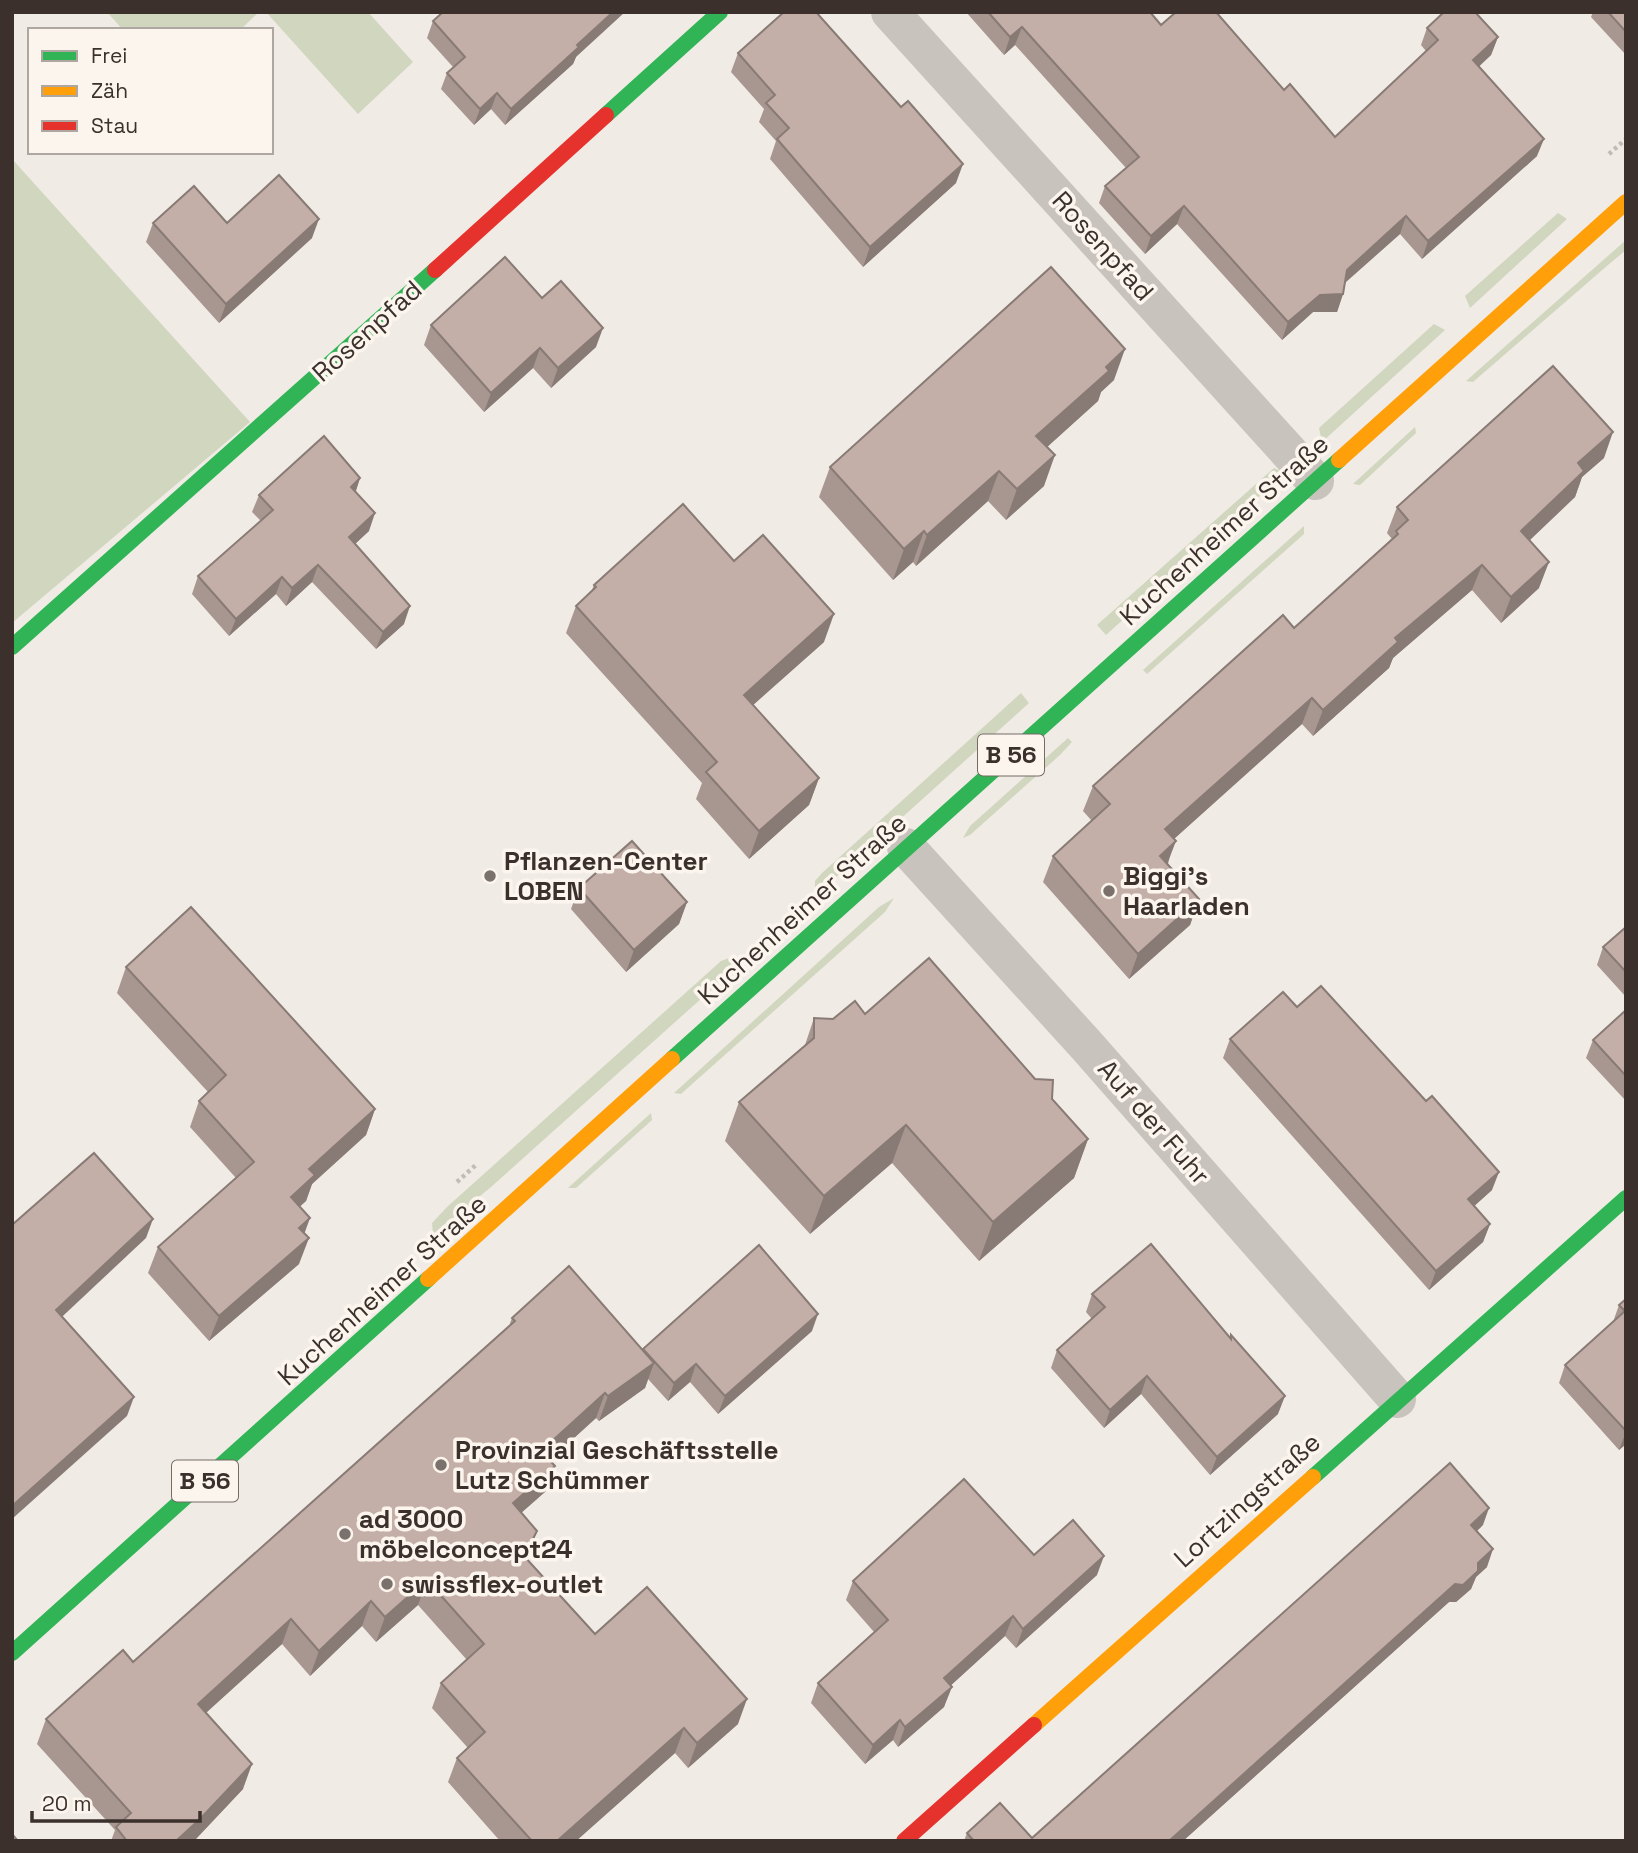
<svg xmlns="http://www.w3.org/2000/svg" width="1638" height="1853" font-family="'Space Grotesk',sans-serif">
<style>
.green{fill:#d1d6bf}
.lines{fill:none;stroke-linecap:round;stroke-linejoin:round}
.path{stroke:#c2bbb6;stroke-width:4.5;stroke-dasharray:3.5 3.5;stroke-linecap:butt}
.street{stroke:#c9c3be;stroke-width:38}
.fast{stroke:#30b455;stroke-width:16}
.slow{stroke:#ff9f0a;stroke-width:16}
.jam{stroke:#e5322d;stroke-width:16}
.wall{fill:#a89690}
.shaded-wall{fill:#887a75}
.building{fill:#c3afa7;stroke:#887a75;stroke-width:2}
.poi-dot{fill:#7a716c;stroke:#fbf5ee;stroke-width:2.5}
.labels{text-anchor:middle;stroke-width:7;stroke-linejoin:round;paint-order:stroke}
.shield{fill:#fbf5ee;stroke:#756b66;stroke-width:2}
.shield-label{font-size:24px;font-weight:bold;fill:#3b302b}
.street-label{font-size:26px;fill:#3b302b;stroke:#fbf5ee}
.poi-label{font-size:26px;font-weight:bold;fill:#3b302b;stroke:#fbf5ee;text-anchor:start}
</style>
<rect width="100%" height="100%" fill="#f0ebe5"/>
<g class="green">
<path d="M 107,12 L 259,12 L 240,30 L 123,30 Z"/>
<path d="M 266,12 L 368,12 L 413,62 L 358,114 Z"/>
<path d="M 12,159 L 250,422 L 12,623 Z"/>
<path d="M 1558,213 L 1567,219 L 1470,308 L 1465,296 Z"/>
<path d="M 1626,240 L 1626,250 L 1608,265 L 1473,382 L 1466,381 Z"/>
<path d="M 1434,324 L 1445,330 L 1322,442 L 1319,428 Z"/>
<path d="M 1415,427 L 1416,433 L 1360,485 L 1353,484 Z"/>
<path d="M 1274,468 L 1285,473 L 1106,635 L 1097,625 Z"/>
<path d="M 1304,526 L 1304,534 L 1147,674 L 1143,670 Z"/>
<path d="M 1021,693 L 1029,703 L 815,896 L 815,881 L 822,873 Z"/>
<path d="M 1068,738 L 1072,742 L 1060,755 L 970,835 L 963,838 L 970,826 Z"/>
<path d="M 894,898 L 885,912 L 681,1094 L 674,1093 L 879,907 Z"/>
<path d="M 729,958 L 741,963 L 491,1187 L 433,1235 L 432,1223 L 447,1207 L 721,961 Z"/>
<path d="M 651,1113 L 652,1120 L 576,1188 L 568,1188 Z"/>
</g>
<g class="lines">
<g class="path">
<path d="M 1609,154 L 1626,139"/>
<path d="M 457,1182 L 477,1164"/>
</g>
<g class="street">
<path d="M 890,12 L 1315,481"/>
<path d="M 906,847 L 1087,1046 L 1397,1399"/>
</g>
<g class="fast">
<path d="M 606,115 L 720,12"/>
<path d="M 12,647 L 435,270"/>
<path d="M 672,1059 L 1339,460"/>
<path d="M 1313,1477 L 1626,1198"/>
<path d="M 12,1653 L 428,1279"/>
</g>
<g class="slow">
<path d="M 1339,460 L 1626,202"/>
<path d="M 428,1279 L 672,1059"/>
<path d="M 1034,1725 L 1313,1477"/>
</g>
<g class="jam">
<path d="M 435,270 L 606,115"/>
<path d="M 904,1841 L 1034,1725"/>
</g>
</g>
<g class="wall">
<path d="M 966,12 L 1150,12 L 1161,25 L 1284,90 L 1335,137 L 1426,51 L 1421,45 L 1427,28 L 1498,37 L 1491,55 L 1479,66 L 1537,156 L 1422,259 L 1400,234 L 1345,283 L 1343,294 L 1337,312 L 1313,312 L 1282,340 L 1177,224 L 1145,254 L 1099,203 L 1105,186 L 1126,168 L 1015,45 L 1004,55 Z"/>
<path d="M 1593,12 L 1626,12 L 1626,55 L 1591,17 Z"/>
<path d="M 433,21 L 576,57 L 573,64 L 505,125 L 491,109 L 474,125 L 441,89 L 447,73 L 453,67 L 427,38 Z"/>
<path d="M 738,53 L 956,183 L 863,267 L 770,159 L 776,141 L 759,122 L 764,109 L 731,72 Z"/>
<path d="M 153,223 L 312,238 L 219,323 L 146,242 Z"/>
<path d="M 542,298 L 596,347 L 551,388 L 533,368 L 484,412 L 424,345 L 431,325 Z"/>
<path d="M 1114,380 L 1101,392 L 1098,401 L 1047,447 L 1044,486 L 1006,520 L 988,501 L 916,566 L 913,562 L 893,580 L 819,497 L 830,467 Z"/>
<path d="M 1604,458 L 1582,477 L 1575,497 L 1529,541 L 1539,588 L 1501,623 L 1472,590 L 1393,658 L 1389,668 L 1313,736 L 1302,724 L 1174,839 L 1168,864 L 1199,899 L 1190,925 L 1129,979 L 1043,882 L 1053,856 L 1092,821 L 1083,811 L 1093,786 L 1294,628 L 1392,539 L 1387,533 L 1397,507 Z"/>
<path d="M 360,478 L 356,491 L 369,531 L 355,544 L 404,624 L 376,649 L 312,582 L 286,606 L 276,594 L 229,636 L 192,594 L 198,576 L 261,521 L 252,512 L 259,495 Z"/>
<path d="M 734,561 L 824,642 L 753,705 L 819,778 L 809,805 L 749,859 L 696,799 L 702,783 L 566,633 L 576,606 L 592,590 L 594,585 Z"/>
<path d="M 579,888 L 687,902 L 679,924 L 626,972 L 571,909 Z"/>
<path d="M 1626,927 L 1626,997 L 1597,965 L 1603,947 Z"/>
<path d="M 126,967 L 375,1109 L 366,1135 L 312,1184 L 306,1201 L 300,1206 L 304,1233 L 299,1264 L 209,1341 L 148,1273 L 158,1247 L 236,1178 L 190,1127 L 199,1101 L 208,1092 L 117,993 Z"/>
<path d="M 1297,1007 L 1492,1190 L 1474,1206 L 1490,1224 L 1483,1242 L 1429,1290 L 1223,1058 L 1230,1039 Z"/>
<path d="M 1626,1010 L 1626,1101 L 1586,1058 L 1593,1040 Z"/>
<path d="M 814,1018 L 833,1019 L 1052,1099 L 1088,1139 L 1074,1178 L 979,1261 L 892,1163 L 810,1234 L 725,1141 L 739,1102 L 805,1045 Z"/>
<path d="M 1092,1294 L 1278,1414 L 1210,1475 L 1141,1394 L 1104,1428 L 1051,1368 L 1057,1350 L 1092,1319 L 1086,1312 Z"/>
<path d="M 1626,1299 L 1626,1444 L 1619,1450 L 1559,1383 L 1565,1365 L 1613,1322 L 1619,1305 Z"/>
<path d="M 512,1318 L 643,1350 L 812,1331 L 718,1414 L 690,1382 L 668,1401 L 648,1379 L 645,1388 L 599,1421 L 596,1418 L 550,1460 L 555,1466 L 546,1491 L 521,1513 L 537,1531 L 526,1559 L 595,1634 L 738,1724 L 688,1768 L 675,1753 L 576,1841 L 500,1841 L 448,1782 L 457,1758 L 468,1748 L 432,1708 L 441,1683 L 467,1660 L 418,1605 L 376,1642 L 362,1626 L 310,1676 L 282,1644 L 206,1713 L 243,1789 L 194,1841 L 111,1841 L 115,1830 L 37,1744 L 46,1719 L 133,1662 L 509,1326 Z"/>
<path d="M 1483,1525 L 1477,1531 L 1487,1567 L 1476,1577 L 1471,1589 L 1456,1602 L 1449,1602 L 1183,1841 L 964,1841 L 967,1833 L 1032,1838 Z"/>
<path d="M 1034,1555 L 1097,1575 L 1016,1648 L 1005,1636 L 950,1686 L 944,1707 L 898,1747 L 893,1740 L 865,1764 L 811,1703 L 818,1683 L 874,1632 L 846,1600 L 853,1581 Z"/>
</g>
<g class="shaded-wall">
<path d="M 613,12 L 625,12 L 576,57 L 573,64 L 505,125 L 511,109 L 577,45 Z"/>
<path d="M 1022,27 L 1015,45 L 1004,55 L 1010,37 Z"/>
<path d="M 1498,37 L 1491,55 L 1467,78 L 1473,60 Z"/>
<path d="M 497,93 L 491,109 L 474,125 L 480,109 Z"/>
<path d="M 1544,139 L 1537,156 L 1422,259 L 1428,241 Z"/>
<path d="M 963,164 L 956,183 L 863,267 L 870,247 Z"/>
<path d="M 1184,206 L 1177,224 L 1145,254 L 1151,236 Z"/>
<path d="M 1406,216 L 1400,234 L 1340,287 L 1347,270 Z"/>
<path d="M 319,219 L 312,238 L 219,323 L 226,304 Z"/>
<path d="M 1343,294 L 1337,312 L 1313,312 L 1282,340 L 1288,322 L 1320,295 Z"/>
<path d="M 603,328 L 596,347 L 551,388 L 558,368 Z"/>
<path d="M 540,348 L 533,368 L 484,412 L 491,393 Z"/>
<path d="M 1125,349 L 1114,380 L 1101,392 L 1098,401 L 1025,467 L 1036,436 L 1106,367 Z"/>
<path d="M 1613,432 L 1604,458 L 1582,477 L 1575,497 L 1512,557 L 1521,531 L 1578,463 Z"/>
<path d="M 1055,455 L 1044,486 L 1006,520 L 1017,489 Z"/>
<path d="M 999,471 L 988,501 L 916,566 L 927,535 Z"/>
<path d="M 360,478 L 354,496 L 351,487 Z"/>
<path d="M 375,513 L 369,531 L 343,555 L 349,537 Z"/>
<path d="M 924,531 L 913,562 L 893,580 L 904,549 Z"/>
<path d="M 1549,562 L 1539,588 L 1501,623 L 1511,597 Z"/>
<path d="M 318,565 L 312,582 L 286,606 L 292,588 Z"/>
<path d="M 1482,565 L 1472,590 L 1393,658 L 1389,668 L 1313,736 L 1323,710 L 1395,638 Z"/>
<path d="M 282,577 L 276,594 L 229,636 L 236,619 Z"/>
<path d="M 410,606 L 404,624 L 376,649 L 383,632 Z"/>
<path d="M 834,614 L 824,642 L 734,722 L 744,695 Z"/>
<path d="M 1312,698 L 1302,724 L 1156,855 L 1165,829 Z"/>
<path d="M 819,778 L 809,805 L 749,859 L 759,831 Z"/>
<path d="M 1176,841 L 1166,867 L 1160,856 Z"/>
<path d="M 1199,899 L 1190,925 L 1129,979 L 1138,954 Z"/>
<path d="M 687,902 L 679,924 L 626,972 L 634,950 Z"/>
<path d="M 375,1109 L 366,1135 L 312,1184 L 306,1201 L 282,1223 L 291,1197 L 309,1169 Z"/>
<path d="M 906,1125 L 892,1163 L 810,1234 L 824,1196 Z"/>
<path d="M 1088,1139 L 1074,1178 L 979,1261 L 993,1222 Z"/>
<path d="M 1499,1172 L 1492,1190 L 1461,1218 L 1468,1199 Z"/>
<path d="M 310,1218 L 301,1243 L 299,1228 Z"/>
<path d="M 153,1219 L 146,1238 L 49,1329 L 56,1310 Z"/>
<path d="M 1490,1224 L 1483,1242 L 1429,1290 L 1436,1271 Z"/>
<path d="M 309,1238 L 299,1264 L 209,1341 L 219,1316 Z"/>
<path d="M 818,1314 L 812,1331 L 718,1414 L 725,1396 Z"/>
<path d="M 654,1363 L 645,1388 L 599,1421 L 608,1396 Z"/>
<path d="M 696,1364 L 690,1382 L 668,1401 L 674,1383 Z"/>
<path d="M 1147,1376 L 1141,1394 L 1104,1428 L 1110,1410 Z"/>
<path d="M 605,1393 L 596,1418 L 532,1476 L 541,1451 Z"/>
<path d="M 1285,1396 L 1278,1414 L 1210,1475 L 1217,1457 Z"/>
<path d="M 134,1397 L 127,1416 L 12,1519 L 12,1506 Z"/>
<path d="M 1626,1432 L 1626,1444 L 1619,1450 Z"/>
<path d="M 555,1466 L 546,1491 L 504,1528 L 513,1503 Z"/>
<path d="M 1489,1508 L 1483,1525 L 1465,1542 L 1471,1525 Z"/>
<path d="M 537,1531 L 528,1556 L 515,1581 L 524,1556 Z"/>
<path d="M 1493,1549 L 1487,1567 L 1476,1577 L 1471,1589 L 1456,1602 L 1449,1602 L 1183,1841 L 1169,1841 Z"/>
<path d="M 1104,1556 L 1097,1575 L 1016,1648 L 1023,1629 Z"/>
<path d="M 427,1580 L 418,1605 L 376,1642 L 385,1617 Z"/>
<path d="M 371,1601 L 362,1626 L 310,1676 L 319,1651 Z"/>
<path d="M 1013,1616 L 1005,1636 L 937,1698 L 944,1678 Z"/>
<path d="M 291,1619 L 282,1644 L 189,1728 L 198,1704 Z"/>
<path d="M 952,1687 L 944,1707 L 898,1747 L 905,1727 Z"/>
<path d="M 747,1699 L 738,1724 L 688,1768 L 697,1743 Z"/>
<path d="M 900,1720 L 893,1740 L 865,1764 L 873,1745 Z"/>
<path d="M 684,1728 L 675,1753 L 576,1841 L 557,1841 Z"/>
<path d="M 252,1764 L 243,1789 L 194,1841 L 176,1841 Z"/>
</g>
<g class="building">
<path d="M 443,12 L 613,12 L 577,45 L 579,47 L 511,109 L 497,93 L 480,109 L 447,73 L 465,57 L 433,21 Z"/>
<path d="M 784,12 L 816,12 L 901,107 L 908,101 L 963,164 L 870,247 L 777,139 L 789,128 L 766,103 L 775,95 L 738,53 Z"/>
<path d="M 988,12 L 1150,12 L 1161,25 L 1176,12 L 1216,12 L 1284,90 L 1290,84 L 1335,137 L 1438,40 L 1427,28 L 1444,12 L 1475,12 L 1498,37 L 1473,60 L 1544,139 L 1428,241 L 1406,216 L 1347,270 L 1343,294 L 1320,295 L 1288,322 L 1184,206 L 1151,236 L 1105,186 L 1139,157 L 1022,27 L 1010,37 Z"/>
<path d="M 1608,12 L 1626,12 L 1626,32 Z"/>
<path d="M 279,175 L 319,219 L 226,304 L 153,223 L 194,186 L 227,223 Z"/>
<path d="M 505,257 L 542,298 L 561,281 L 603,328 L 558,368 L 540,348 L 491,393 L 431,325 Z"/>
<path d="M 1051,267 L 1125,349 L 1106,367 L 1109,371 L 1036,436 L 1055,455 L 1017,489 L 999,471 L 927,535 L 924,531 L 904,549 L 830,467 Z"/>
<path d="M 1553,366 L 1613,432 L 1578,463 L 1584,471 L 1521,531 L 1549,562 L 1511,597 L 1482,565 L 1395,638 L 1398,642 L 1323,710 L 1312,698 L 1165,829 L 1176,841 L 1160,856 L 1199,899 L 1138,954 L 1053,856 L 1110,804 L 1093,786 L 1283,615 L 1294,628 L 1398,534 L 1396,531 L 1408,520 L 1397,507 Z"/>
<path d="M 324,436 L 360,478 L 351,487 L 375,513 L 349,537 L 410,606 L 383,632 L 318,565 L 292,588 L 282,577 L 236,619 L 198,576 L 273,510 L 259,495 Z"/>
<path d="M 683,504 L 734,561 L 763,535 L 834,614 L 744,695 L 819,778 L 759,831 L 706,772 L 717,762 L 576,606 L 596,587 L 594,585 Z"/>
<path d="M 632,841 L 687,902 L 634,950 L 579,888 Z"/>
<path d="M 191,907 L 375,1109 L 309,1169 L 315,1175 L 291,1197 L 310,1218 L 299,1228 L 309,1238 L 219,1316 L 158,1247 L 254,1162 L 199,1101 L 226,1075 L 126,967 Z"/>
<path d="M 1626,927 L 1626,972 L 1603,947 Z"/>
<path d="M 929,958 L 1035,1079 L 1053,1080 L 1052,1099 L 1088,1139 L 993,1222 L 906,1125 L 824,1196 L 739,1102 L 814,1038 L 814,1018 L 833,1019 L 855,1001 L 865,1014 Z"/>
<path d="M 1321,986 L 1426,1101 L 1432,1096 L 1499,1172 L 1468,1199 L 1490,1224 L 1436,1271 L 1230,1039 L 1283,992 L 1297,1007 Z"/>
<path d="M 1626,1010 L 1626,1076 L 1593,1040 Z"/>
<path d="M 94,1153 L 153,1219 L 56,1310 L 134,1397 L 12,1506 L 12,1225 Z"/>
<path d="M 1151,1244 L 1231,1339 L 1231,1335 L 1285,1396 L 1217,1457 L 1147,1376 L 1110,1410 L 1057,1350 L 1105,1307 L 1092,1294 Z"/>
<path d="M 759,1245 L 818,1314 L 725,1396 L 696,1364 L 674,1383 L 643,1349 Z"/>
<path d="M 569,1266 L 654,1363 L 608,1396 L 605,1393 L 541,1451 L 555,1466 L 513,1503 L 537,1531 L 524,1556 L 595,1634 L 647,1587 L 747,1699 L 697,1743 L 684,1728 L 557,1841 L 532,1841 L 457,1758 L 485,1732 L 441,1683 L 484,1644 L 427,1580 L 385,1617 L 371,1601 L 319,1651 L 291,1619 L 198,1704 L 252,1764 L 200,1819 L 176,1841 L 127,1841 L 116,1827 L 131,1813 L 46,1719 L 123,1650 L 133,1662 L 515,1321 L 512,1318 Z"/>
<path d="M 1626,1299 L 1626,1431 L 1565,1365 L 1625,1311 L 1619,1305 Z"/>
<path d="M 1450,1463 L 1489,1508 L 1471,1525 L 1493,1549 L 1478,1563 L 1478,1571 L 1463,1585 L 1455,1584 L 1169,1841 L 974,1841 L 967,1833 L 1000,1803 L 1032,1838 Z"/>
<path d="M 964,1479 L 1034,1555 L 1073,1520 L 1104,1556 L 1023,1629 L 1013,1616 L 944,1678 L 952,1687 L 905,1727 L 900,1720 L 873,1745 L 818,1683 L 888,1620 L 853,1581 Z"/>
<path d="M 12,1834 L 18,1841 L 12,1841 Z"/>
</g>
<g class="poi-dot">
<circle cx="490" cy="876" r="7"/>
<circle cx="1109" cy="891" r="7"/>
<circle cx="441" cy="1465" r="7"/>
<circle cx="345" cy="1534" r="7"/>
<circle cx="387" cy="1584" r="7"/>
</g>
<g class="labels">
<g class="shield">
<rect x="978" y="734.5" width="66" height="41" rx="5"/>
<rect x="172" y="1460.5" width="66" height="41" rx="5"/>
</g>
<g class="shield-label">
<text x="1011" y="763">B 56</text>
<text x="205" y="1489">B 56</text>
</g>
<g class="street-label">
<text transform="translate(1103 246) rotate(48)" y="9">Rosenpfad</text>
<text transform="translate(367 331) rotate(-42)" y="9">Rosenpfad</text>
<text transform="translate(1224 530) rotate(-42)" y="9">Kuchenheimer Straße</text>
<text transform="translate(802 909) rotate(-42)" y="9">Kuchenheimer Straße</text>
<text transform="translate(1154 1122) rotate(49)" y="9">Auf der Fuhr</text>
<text transform="translate(382 1290) rotate(-42)" y="9">Kuchenheimer Straße</text>
<text transform="translate(1247 1500) rotate(-42)" y="9">Lortzingstraße</text>
</g>
<g class="poi-label">
<text x="504" y="870">Pflanzen-Center<tspan x="504" dy="30">LOBEN</tspan></text>
<text x="1123" y="885">Biggi's<tspan x="1123" dy="30">Haarladen</tspan></text>
<text x="455" y="1459">Provinzial Geschäftsstelle<tspan x="455" dy="30">Lutz Schümmer</tspan></text>
<text x="359" y="1528">ad 3000<tspan x="359" dy="30">möbelconcept24</tspan></text>
<text x="401" y="1593">swissflex-outlet</text>
</g>
</g>
<rect width="1638" height="1853" fill="none" stroke="#3b302b" stroke-width="28"/>
<rect x="28" y="28" width="245" height="126" fill="#fbf5ee" stroke="#aea6a0" stroke-width="2"/>
<rect x="42" y="51" width="35" height="10" fill="#30b455" stroke="#aea6a0" stroke-width="2"/>
<text x="91" y="63" font-size="21" fill="#3b302b">Frei</text>
<rect x="42" y="86" width="35" height="10" fill="#ff9f0a" stroke="#aea6a0" stroke-width="2"/>
<text x="91" y="98" font-size="21" fill="#3b302b">Zäh</text>
<rect x="42" y="121" width="35" height="10" fill="#e5322d" stroke="#aea6a0" stroke-width="2"/>
<text x="91" y="133" font-size="21" fill="#3b302b">Stau</text>
<path d="M32 1811v10h168v-10" fill="none" stroke="#3b302b" stroke-width="3.5"/>
<text x="42" y="1811" font-size="21" fill="#3b302b" stroke="#fbf5ee" stroke-width="5" paint-order="stroke">20 m</text>
</svg>
